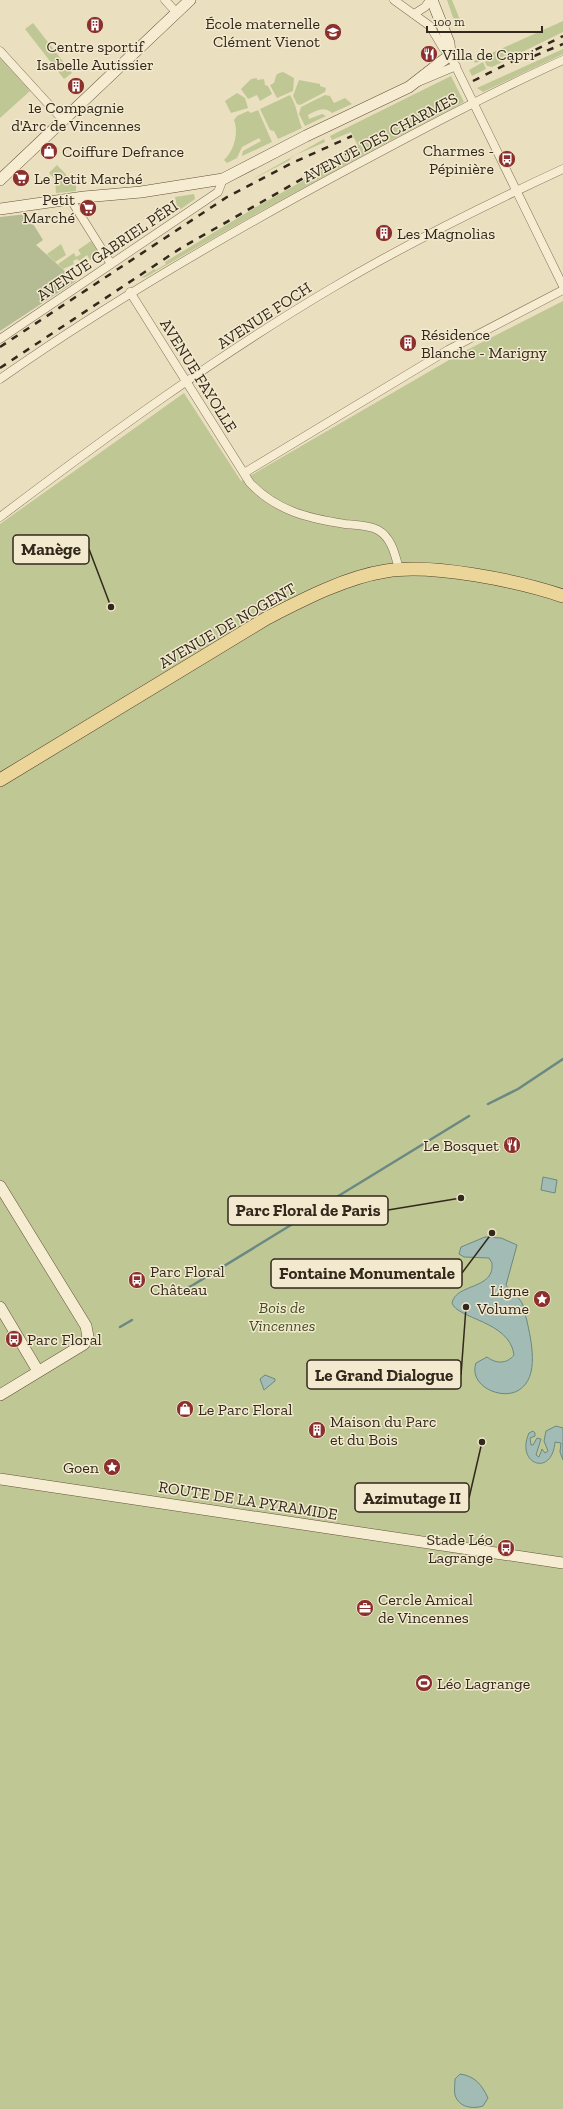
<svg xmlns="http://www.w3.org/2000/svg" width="563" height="2109" font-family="'Zilla Slab',serif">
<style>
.green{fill:#bfc794}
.cemetery{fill:#b5bc93}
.water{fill:#a2bcb5;stroke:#6a8982}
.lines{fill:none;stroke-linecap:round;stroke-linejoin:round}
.stream{stroke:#6a8982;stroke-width:2.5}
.street-casing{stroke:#817059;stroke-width:9}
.secondary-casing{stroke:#63513c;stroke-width:12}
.primary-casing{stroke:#4f3e2d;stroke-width:14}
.street{stroke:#f6ecd1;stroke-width:8}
.secondary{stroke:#f6ecd1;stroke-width:11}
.primary{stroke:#ecd598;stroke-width:13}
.rail{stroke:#32281c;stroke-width:2.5;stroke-dasharray:7 7;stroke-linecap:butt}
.labels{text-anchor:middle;stroke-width:3;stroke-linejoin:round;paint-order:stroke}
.poi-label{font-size:16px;fill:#32281c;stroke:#f2e9ce;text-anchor:start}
.street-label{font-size:16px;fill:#32281c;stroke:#f2e9ce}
.park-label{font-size:16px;font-style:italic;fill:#414d24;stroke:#f2e9ce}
.leader{fill:none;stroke:#32281c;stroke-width:1.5}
.callout-dot{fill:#32281c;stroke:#f2e9ce;stroke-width:1.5}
.callout{fill:#f2e9ce;stroke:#32281c;stroke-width:1.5}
.callout-label{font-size:17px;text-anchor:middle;font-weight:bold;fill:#32281c}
</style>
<rect width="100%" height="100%" fill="#eadfbf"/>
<g class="green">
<path d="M 447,0 L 452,0 L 460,20 L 455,23 Z"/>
<path d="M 563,21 L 563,32 L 492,67 L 487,66 L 484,60 L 475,63 L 474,61 Z"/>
<path d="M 33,23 L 72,73 L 64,79 L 25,29 Z"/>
<path d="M 563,49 L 563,54 L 483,92 L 477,88 Z"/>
<path d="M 0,58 L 30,91 L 0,118 Z"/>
<path d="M 483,62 L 486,69 L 472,76 L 469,70 Z"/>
<path d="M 283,72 L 294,78 L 293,91 L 277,98 L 270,85 L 274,83 C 277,76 274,74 283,72 Z"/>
<path d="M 451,76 L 464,102 C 356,158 250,216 146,277 L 141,278 L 154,269 L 156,270 L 166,264 L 165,262 L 256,207 L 346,157 L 348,159 L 353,156 L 352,154 L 360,150 L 351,132 L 332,140 L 330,136 Z"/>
<path d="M 257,78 L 257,80 L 264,79 L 265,85 L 268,86 L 272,94 L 260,101 L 257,95 L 248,99 L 241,89 L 251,79 Z"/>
<path d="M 299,80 L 320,84 L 320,86 L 326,88 L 325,92 L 300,105 L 297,104 L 293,96 Z"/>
<path d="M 237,93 L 245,98 L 248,108 L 231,113 L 225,101 Z"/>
<path d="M 290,95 C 297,106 297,116 302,128 L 278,139 L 274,131 L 270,130 L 260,109 Z"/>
<path d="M 325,95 L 330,96 L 334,103 L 345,98 L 352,104 L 332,113 C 324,106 317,110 308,115 L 309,119 L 322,114 L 326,116 L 305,126 L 299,114 L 301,107 Z"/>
<path d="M 258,110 L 272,142 L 242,156 L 243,151 L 261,141 L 259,138 L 242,147 L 237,158 L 227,163 L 224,160 C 234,151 239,133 234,120 L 237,116 L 248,111 L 251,113 Z"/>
<path d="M 324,139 L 325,142 L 291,157 L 290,160 L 251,180 Z"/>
<path d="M 57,165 L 76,185 L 76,191 L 56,193 L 55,179 L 49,173 Z"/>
<path d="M 194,194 L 195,199 L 178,211 L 175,197 Z"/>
<path d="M 91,241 L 99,253 L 90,260 L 87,255 L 79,261 L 77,259 L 73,261 L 74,264 L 63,269 L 58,264 L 74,253 L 76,257 L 81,254 L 78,250 Z"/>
<path d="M 61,244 L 66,255 L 55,262 L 47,254 Z"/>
<path d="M 563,301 L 563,2109 L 0,2109 L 0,524 L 184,393 L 241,481 L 461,353 Z"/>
</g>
<path class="cemetery" d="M 27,214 L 43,240 L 36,245 L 76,281 L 0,331 L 0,217 Z"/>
<g class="water">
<path d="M 543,1177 L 557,1180 L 555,1193 L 541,1190 Z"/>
<path d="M 485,1237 L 501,1238 L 517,1245 L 506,1285 C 510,1291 519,1297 522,1303 C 525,1308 525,1316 527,1321 C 531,1340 540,1377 519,1390 C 502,1401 468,1386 476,1363 L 487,1357 C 496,1364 507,1364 514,1355 C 510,1321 457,1319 452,1303 C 456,1283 495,1290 492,1263 L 489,1258 L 464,1257 L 459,1254 L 461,1247 Z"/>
<path d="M 265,1375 L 275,1379 L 275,1381 L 264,1390 L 260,1379 Z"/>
<path d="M 556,1426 L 563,1428 L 563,1460 L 560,1452 L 561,1443 L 555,1442 C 552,1478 515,1464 529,1433 L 533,1431 L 535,1433 L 535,1436 L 530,1438 L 531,1445 L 533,1445 L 537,1438 L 541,1439 L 536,1455 L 539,1457 L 542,1449 L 545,1453 L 548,1451 L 544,1441 L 546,1431 Z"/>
<path d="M 460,2074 C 475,2076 482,2085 488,2098 L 483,2106 C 473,2109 459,2108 455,2095 C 454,2090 455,2084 455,2079 Z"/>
</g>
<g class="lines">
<g class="stream">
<path d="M 488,1104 L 518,1089 L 563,1059"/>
<path d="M 177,1293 L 193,1285 L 469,1116"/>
<path d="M 120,1327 L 132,1320"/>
</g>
<defs>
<g id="street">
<path d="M 165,0 L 177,13"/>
<path d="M 394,0 L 430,26 L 443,48 L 450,55 L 563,286"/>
<path d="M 414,14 L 425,7 L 430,0"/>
<path d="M 0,51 L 62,119"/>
<path d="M 418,82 L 456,66"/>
<path d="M 71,200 L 111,264"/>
<path d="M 130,292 L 250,483 C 277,511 307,518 345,524 C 355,525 369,525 378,530 C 392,538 395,555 399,569"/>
<path d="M 0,339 L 218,192 L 223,179"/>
<path d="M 0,379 C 111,301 229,233 348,169 C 419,131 490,93 563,60"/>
<path d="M 244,473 L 448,350 L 563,290"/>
<path d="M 0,517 C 107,436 217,356 332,288 C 406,244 485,205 563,169"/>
</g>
<g id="secondary">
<path d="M 0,180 L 190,0"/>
<path d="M 0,209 L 84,197 L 141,192 L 223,179 L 306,136 L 409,87 L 450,55 L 449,43 L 432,0"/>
<path d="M 0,1186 L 86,1326 L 88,1337 L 84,1344 L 0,1395"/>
<path d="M 0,1307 L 38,1371"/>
<path d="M 0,1479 L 563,1563"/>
</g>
<path id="primary" d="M 0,780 L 267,618 C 302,600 346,577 386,571 C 431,563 519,581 563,596"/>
</defs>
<use href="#street" class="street-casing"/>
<use href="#secondary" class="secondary-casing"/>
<use href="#primary" class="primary-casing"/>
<use href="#street" class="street"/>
<use href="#secondary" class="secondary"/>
<use href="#primary" class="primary"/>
<g class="rail">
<path d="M 534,56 L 563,44"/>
<path d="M 473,81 L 563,36"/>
<path d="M 0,347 L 227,197 L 290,164 L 352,136"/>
<path d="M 0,368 L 181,248 L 358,147"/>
</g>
</g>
<defs>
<symbol id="building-disc" viewBox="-11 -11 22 22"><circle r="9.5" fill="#8c302d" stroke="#f2e9ce"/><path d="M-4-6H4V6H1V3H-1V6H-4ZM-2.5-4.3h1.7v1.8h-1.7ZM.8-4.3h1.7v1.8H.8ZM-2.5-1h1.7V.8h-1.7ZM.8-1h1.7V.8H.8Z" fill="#fff"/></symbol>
<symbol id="school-disc" viewBox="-11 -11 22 22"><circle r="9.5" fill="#8c302d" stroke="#f2e9ce"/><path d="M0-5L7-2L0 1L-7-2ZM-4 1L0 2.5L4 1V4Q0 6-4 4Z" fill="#fff"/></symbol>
<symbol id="restaurant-disc" viewBox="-11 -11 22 22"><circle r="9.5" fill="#8c302d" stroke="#f2e9ce"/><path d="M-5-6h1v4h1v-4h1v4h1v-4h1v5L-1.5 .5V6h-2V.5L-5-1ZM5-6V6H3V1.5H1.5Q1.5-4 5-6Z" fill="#fff"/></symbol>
<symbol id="shop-disc" viewBox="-11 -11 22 22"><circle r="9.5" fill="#8c302d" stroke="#f2e9ce"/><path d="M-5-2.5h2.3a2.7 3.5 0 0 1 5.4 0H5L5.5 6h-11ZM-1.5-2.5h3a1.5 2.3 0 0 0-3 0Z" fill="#fff"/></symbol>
<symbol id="bus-disc" viewBox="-11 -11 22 22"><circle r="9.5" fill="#8c302d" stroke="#f2e9ce"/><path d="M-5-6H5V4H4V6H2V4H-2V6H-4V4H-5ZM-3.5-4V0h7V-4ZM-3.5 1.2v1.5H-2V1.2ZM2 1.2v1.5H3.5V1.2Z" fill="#fff"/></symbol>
<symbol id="supermarket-disc" viewBox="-11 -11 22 22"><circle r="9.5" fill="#8c302d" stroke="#f2e9ce"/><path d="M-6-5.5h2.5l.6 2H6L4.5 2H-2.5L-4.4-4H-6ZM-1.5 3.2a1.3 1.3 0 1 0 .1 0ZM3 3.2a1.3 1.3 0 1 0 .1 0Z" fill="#fff"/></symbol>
<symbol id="sight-disc" viewBox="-11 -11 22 22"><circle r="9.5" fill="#8c302d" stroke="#f2e9ce"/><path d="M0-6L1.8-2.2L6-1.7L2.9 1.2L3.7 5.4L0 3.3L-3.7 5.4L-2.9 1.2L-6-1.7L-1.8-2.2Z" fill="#fff"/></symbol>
<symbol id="office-disc" viewBox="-11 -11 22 22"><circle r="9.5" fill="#8c302d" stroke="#f2e9ce"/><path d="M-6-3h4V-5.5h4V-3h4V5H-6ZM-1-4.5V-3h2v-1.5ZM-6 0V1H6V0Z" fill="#fff"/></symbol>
<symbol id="stadium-disc" viewBox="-11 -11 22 22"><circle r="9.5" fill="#8c302d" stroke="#f2e9ce"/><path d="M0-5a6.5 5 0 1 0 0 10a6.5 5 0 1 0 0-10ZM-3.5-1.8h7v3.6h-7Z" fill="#fff"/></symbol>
</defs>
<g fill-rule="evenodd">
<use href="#building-disc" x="85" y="15" width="20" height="20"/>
<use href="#school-disc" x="323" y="22" width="20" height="20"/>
<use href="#restaurant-disc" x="419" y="44" width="20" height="20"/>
<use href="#building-disc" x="66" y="76" width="20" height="20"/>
<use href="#shop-disc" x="39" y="141" width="20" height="20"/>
<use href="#bus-disc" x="497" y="149" width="20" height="20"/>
<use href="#supermarket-disc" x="11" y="168" width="20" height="20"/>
<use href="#supermarket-disc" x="78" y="198" width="20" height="20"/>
<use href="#building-disc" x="374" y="223" width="20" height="20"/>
<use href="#building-disc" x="398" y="333" width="20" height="20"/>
<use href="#restaurant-disc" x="502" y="1135" width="20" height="20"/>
<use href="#bus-disc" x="127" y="1270" width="20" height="20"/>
<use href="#sight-disc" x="532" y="1289" width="20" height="20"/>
<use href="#bus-disc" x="4" y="1329" width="20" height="20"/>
<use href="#shop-disc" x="175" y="1399" width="20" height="20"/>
<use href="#building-disc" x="307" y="1420" width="20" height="20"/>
<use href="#sight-disc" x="102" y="1457" width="20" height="20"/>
<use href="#bus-disc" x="496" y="1538" width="20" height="20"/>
<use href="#office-disc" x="355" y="1598" width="20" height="20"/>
<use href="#stadium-disc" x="414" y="1673" width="20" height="20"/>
</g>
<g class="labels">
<g class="poi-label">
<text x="320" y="29" text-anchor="end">École maternelle<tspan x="320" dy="18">Clément Vienot</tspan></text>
<text x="95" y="52" text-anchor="middle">Centre sportif<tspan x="95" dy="18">Isabelle Autissier</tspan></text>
<text x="442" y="60">Villa de Capri</text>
<text x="76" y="113" text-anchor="middle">1e Compagnie<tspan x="76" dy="18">d'Arc de Vincennes</tspan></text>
<text x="494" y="156" text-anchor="end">Charmes -<tspan x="494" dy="18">Pépinière</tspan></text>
<text x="62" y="157">Coiffure Defrance</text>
<text x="34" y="184">Le Petit Marché</text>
<text x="75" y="205" text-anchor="end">Petit<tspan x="75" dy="18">Marché</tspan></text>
<text x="397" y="239">Les Magnolias</text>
<text x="421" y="340">Résidence<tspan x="421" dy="18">Blanche - Marigny</tspan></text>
<text x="499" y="1151" text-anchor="end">Le Bosquet</text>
<text x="150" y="1277">Parc Floral<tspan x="150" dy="18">Château</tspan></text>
<text x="529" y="1296" text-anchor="end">Ligne<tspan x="529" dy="18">Volume</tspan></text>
<text x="27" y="1345">Parc Floral</text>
<text x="198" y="1415">Le Parc Floral</text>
<text x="330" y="1427">Maison du Parc<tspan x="330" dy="18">et du Bois</tspan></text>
<text x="99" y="1473" text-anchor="end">Goen</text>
<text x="493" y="1545" text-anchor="end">Stade Léo<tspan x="493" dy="18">Lagrange</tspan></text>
<text x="378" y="1605">Cercle Amical<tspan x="378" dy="18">de Vincennes</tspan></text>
<text x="437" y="1689">Léo Lagrange</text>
</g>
<g class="street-label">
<text transform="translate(380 137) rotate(-28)" y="6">AVENUE DES CHARMES</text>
<text transform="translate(107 250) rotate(-34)" y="6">AVENUE GABRIEL PÉRI</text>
<text transform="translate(264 315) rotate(-33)" y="6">AVENUE FOCH</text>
<text transform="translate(199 375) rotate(58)" y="6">AVENUE FAYOLLE</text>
<text transform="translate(227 625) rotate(-30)" y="6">AVENUE DE NOGENT</text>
<text transform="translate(248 1500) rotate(9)" y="6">ROUTE DE LA PYRAMIDE</text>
</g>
<g class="park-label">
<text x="282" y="1313">Bois de<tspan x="282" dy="18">Vincennes</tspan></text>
</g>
</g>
<path class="leader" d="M111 607L89 549M461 1198L388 1210M492 1233L462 1273M466 1307L461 1375M482 1442L469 1498"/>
<g class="callout-dot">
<circle cx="111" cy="607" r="4"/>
<circle cx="461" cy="1198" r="4"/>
<circle cx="492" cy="1233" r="4"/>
<circle cx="466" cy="1307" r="4"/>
<circle cx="482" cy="1442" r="4"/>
</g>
<g class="callout">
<rect x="13" y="535" width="76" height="29" rx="4"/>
<rect x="228" y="1196" width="160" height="29" rx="4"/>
<rect x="271" y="1259" width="191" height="29" rx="4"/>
<rect x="307" y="1360" width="154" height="29" rx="4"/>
<rect x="355" y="1483" width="114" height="29" rx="4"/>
</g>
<g class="callout-label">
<text x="51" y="555">Manège</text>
<text x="308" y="1216">Parc Floral de Paris</text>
<text x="367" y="1279">Fontaine Monumentale</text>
<text x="384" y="1381">Le Grand Dialogue</text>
<text x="412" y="1504">Azimutage II</text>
</g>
<path d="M427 26v6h115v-6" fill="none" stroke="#32281c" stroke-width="2"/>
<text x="433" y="26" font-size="12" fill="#32281c" stroke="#f2e9ce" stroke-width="3" paint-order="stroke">100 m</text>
</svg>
